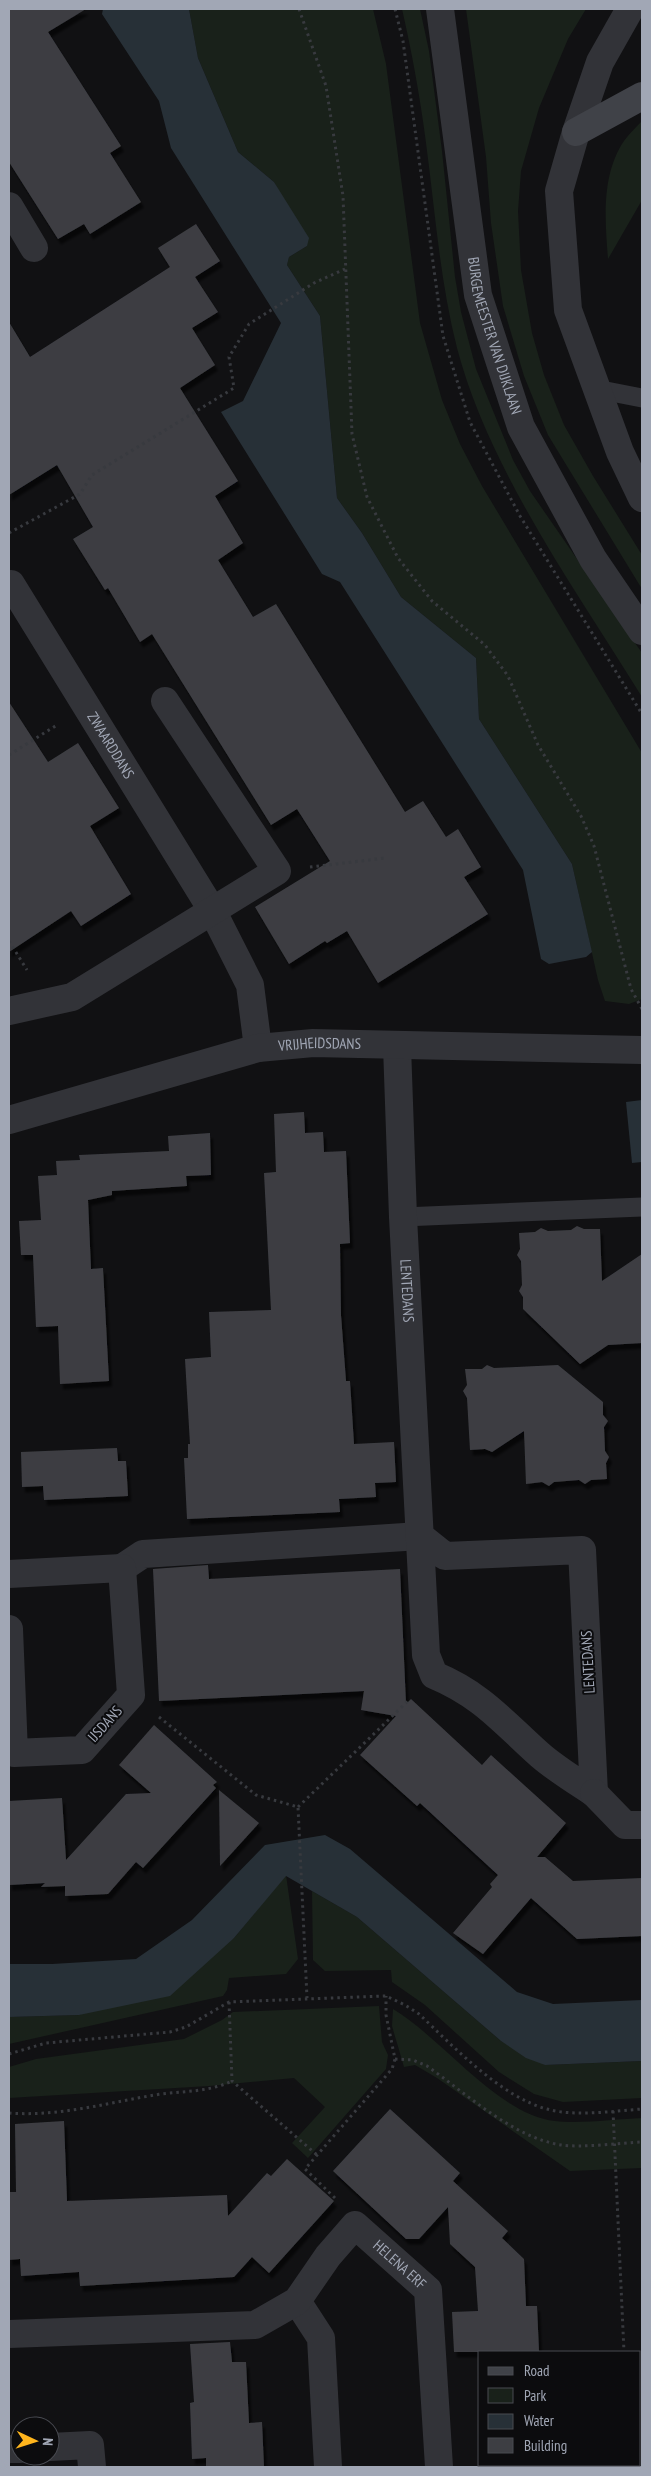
<svg xmlns="http://www.w3.org/2000/svg" width="651" height="2476" font-family="'PT Sans Narrow',sans-serif">
<style>
.green{fill:#19211a}
.water{fill:#273037}
.building{fill:#3d3e43;filter:url(#shadow)}
.lines{fill:none;stroke-linecap:round;stroke-linejoin:round}
.path{stroke:#383a3f;stroke-width:3;stroke-dasharray:2.5 4;stroke-linecap:butt}
.service{stroke:#323338;stroke-width:19}
.pedestrian{stroke:#323338;stroke-width:28}
.minor{stroke:#323338;stroke-width:28}
.tertiary{stroke:#323338;stroke-width:28}
.secondary{stroke:#404248;stroke-width:28}
.labels{text-anchor:middle;stroke-width:4;stroke-linejoin:round;paint-order:stroke}
.street-label{font-size:15px;fill:#a1a7b5;stroke:#0c0c0e}
</style>
<defs>
<filter id="shadow"><feDropShadow dx="3" dy="5.5" stdDeviation="1" flood-color="#0009"/></filter>
</defs>
<rect width="100%" height="100%" fill="#111113"/>
<g class="green">
<path d="M 189,9 L 373,9 L 386,64 L 420,323 L 442,400 L 460,444 L 482,486 L 642,753 L 642,999 L 629,1004 L 605,1001 L 598,980 L 572,864 L 479,719 L 476,658 L 401,597 L 362,533 L 337,498 L 320,316 L 287,265 L 289,257 L 307,246 L 274,182 L 238,152 L 198,58 Z"/>
<path d="M 402,9 L 420,9 L 429,51 L 442,151 L 455,277 L 461,312 L 476,369 L 513,460 L 530,491 L 642,653 L 642,697 C 576,590 489,470 457,348 C 440,281 435,211 426,143 C 420,97 412,53 402,9 Z"/>
<path d="M 466,9 L 586,9 L 568,39 L 539,108 L 521,171 L 518,211 L 521,270 L 532,333 L 544,375 L 564,425 L 593,476 L 642,555 L 642,589 L 548,435 L 524,376 L 503,306 L 491,223 L 486,157 Z"/>
<path d="M 642,121 L 642,200 L 608,259 C 605,220 601,175 624,141 C 629,134 636,127 642,121 Z"/>
<path d="M 286,1875 L 298,1959 L 286,1974 L 229,1978 L 227,1990 L 223,1996 L 9,2044 L 9,2017 L 79,2015 L 234,1938 Z"/>
<path d="M 312,1891 L 357,1917 L 501,2041 L 545,2065 L 642,2061 L 642,2098 L 563,2102 L 534,2094 L 499,2072 L 425,2005 L 392,1982 L 391,1970 L 325,1971 L 313,1960 Z"/>
<path d="M 379,2006 L 382,2042 L 388,2055 L 386,2069 L 308,2158 L 292,2143 L 325,2107 L 294,2078 L 209,2086 L 9,2098 L 9,2067 L 36,2059 L 184,2039 L 222,2020 L 233,2012 Z"/>
<path d="M 393,2009 C 442,2038 498,2115 555,2121 C 579,2124 617,2119 642,2118 L 642,2168 L 570,2171 L 437,2078 L 415,2065 L 404,2067 L 392,2026 Z"/>
</g>
<g class="water">
<path d="M 103,9 L 189,9 L 198,58 L 238,152 L 274,182 L 309,238 L 307,246 L 289,257 L 287,265 L 320,316 L 337,498 L 362,533 L 401,597 L 476,658 L 479,719 L 572,864 L 592,952 L 586,957 L 549,964 L 541,959 L 523,870 L 340,582 L 322,574 L 221,412 L 243,401 L 281,323 L 171,148 L 159,101 L 102,14 Z"/>
<path d="M 642,1100 L 642,1162 L 632,1163 L 626,1102 Z"/>
<path d="M 325,1835 L 350,1849 L 517,1992 L 553,2004 L 642,2000 L 642,2061 L 545,2065 L 526,2058 L 501,2041 L 357,1917 L 286,1876 L 234,1938 L 170,1996 L 79,2015 L 9,2017 L 9,1964 L 52,1964 L 136,1959 L 192,1920 L 265,1845 Z"/>
</g>
<g class="building">
<path d="M 9,9 L 86,9 L 48,32 L 121,146 L 110,153 L 141,202 L 90,234 L 84,224 L 58,239 L 9,162 Z"/>
<path d="M 196,224 L 220,261 L 195,277 L 218,312 L 192,328 L 215,365 L 180,388 L 238,481 L 215,496 L 243,543 L 218,560 L 253,617 L 276,604 L 405,812 L 423,801 L 446,837 L 458,829 L 481,867 L 464,877 L 488,914 L 378,983 L 347,931 L 327,943 L 325,941 L 289,964 L 255,907 L 330,861 L 297,809 L 271,825 L 152,634 L 140,642 L 108,588 L 105,590 L 73,539 L 93,527 L 57,465 L 9,495 L 9,322 L 30,357 L 170,267 L 158,248 Z"/>
<path d="M 9,702 L 48,762 L 78,743 L 119,808 L 90,826 L 131,894 L 81,926 L 71,911 L 9,952 Z"/>
<path d="M 304,1112 L 305,1133 L 323,1132 L 324,1152 L 346,1151 L 350,1243 L 340,1244 L 341,1315 L 346,1381 L 350,1381 L 354,1444 L 394,1442 L 396,1482 L 375,1483 L 376,1497 L 339,1499 L 340,1512 L 187,1519 L 184,1458 L 188,1458 L 188,1444 L 190,1444 L 185,1359 L 211,1357 L 209,1312 L 271,1310 L 264,1173 L 276,1172 L 274,1114 Z"/>
<path d="M 210,1133 L 211,1175 L 186,1176 L 187,1186 L 112,1191 L 112,1195 L 88,1200 L 91,1269 L 103,1268 L 109,1381 L 60,1384 L 58,1326 L 36,1327 L 33,1255 L 21,1255 L 19,1221 L 41,1220 L 38,1176 L 57,1175 L 56,1161 L 80,1160 L 79,1155 L 169,1151 L 168,1136 Z"/>
<path d="M 577,1226 L 584,1229 L 600,1229 L 602,1281 L 642,1254 L 642,1343 L 608,1345 L 580,1364 L 523,1309 L 523,1297 L 519,1291 L 522,1285 L 521,1261 L 517,1255 L 520,1249 L 519,1233 L 535,1232 L 541,1228 L 548,1231 L 571,1230 Z"/>
<path d="M 487,1365 L 494,1368 L 558,1365 L 603,1402 L 603,1415 L 608,1421 L 604,1427 L 605,1451 L 609,1457 L 606,1463 L 607,1479 L 591,1480 L 585,1484 L 579,1480 L 554,1482 L 549,1486 L 542,1482 L 526,1484 L 524,1431 L 492,1452 L 485,1449 L 470,1450 L 467,1398 L 463,1391 L 467,1385 L 465,1369 L 482,1369 Z"/>
<path d="M 117,1448 L 118,1461 L 126,1461 L 128,1496 L 44,1500 L 43,1486 L 22,1487 L 21,1452 Z"/>
<path d="M 208,1565 L 209,1579 L 400,1569 L 406,1704 L 411,1699 L 482,1765 L 491,1755 L 566,1823 L 537,1857 L 545,1857 L 573,1881 L 642,1878 L 642,1936 L 577,1939 L 531,1898 L 483,1954 L 453,1933 L 492,1887 L 490,1884 L 498,1875 L 420,1803 L 417,1806 L 360,1755 L 396,1716 L 361,1710 L 364,1691 L 159,1701 L 153,1569 Z"/>
<path d="M 154,1725 L 217,1782 L 213,1785 L 216,1788 L 143,1868 L 136,1862 L 108,1894 L 65,1896 L 65,1886 L 41,1887 L 45,1883 L 9,1885 L 9,1801 L 62,1798 L 66,1860 L 126,1794 L 151,1793 L 119,1765 Z"/>
<path d="M 219,1790 L 259,1823 L 220,1866 Z"/>
<path d="M 390,2109 L 460,2173 L 453,2181 L 508,2231 L 502,2238 L 524,2259 L 526,2306 L 537,2306 L 539,2352 L 454,2352 L 452,2312 L 478,2311 L 475,2267 L 450,2244 L 448,2207 L 419,2239 L 406,2239 L 333,2171 Z"/>
<path d="M 64,2121 L 67,2201 L 227,2195 L 228,2216 L 267,2173 L 271,2176 L 287,2159 L 334,2201 L 269,2273 L 252,2257 L 234,2277 L 80,2286 L 79,2272 L 21,2276 L 20,2259 L 9,2260 L 9,2192 L 16,2192 L 15,2124 Z"/>
<path d="M 230,2342 L 232,2362 L 246,2362 L 249,2423 L 262,2422 L 264,2467 L 206,2467 L 206,2458 L 192,2459 L 190,2403 L 194,2402 L 190,2344 Z"/>
</g>
<g class="lines">
<g class="path">
<path d="M 299,9 L 326,86 L 343,196 L 352,434 L 367,497 L 398,558 L 432,601 L 485,645 L 508,676 L 538,745 L 581,816 L 594,846 L 631,989 L 642,1009"/>
<path d="M 395,9 L 403,41 L 443,336 L 470,422 L 520,516 L 642,714"/>
<path d="M 9,533 L 80,494 L 92,475 L 234,388 L 229,357 L 249,324 L 314,283 L 345,269"/>
<path d="M 9,755 L 57,725"/>
<path d="M 310,867 L 386,858"/>
<path d="M 9,941 L 27,970"/>
<path d="M 159,1717 L 256,1795 L 298,1807 L 307,1998"/>
<path d="M 298,1807 L 409,1700"/>
<path d="M 229,2002 L 232,2081 L 317,2155"/>
<path d="M 9,2054 L 46,2043 L 170,2032 L 186,2027 L 229,2002 L 386,1996 L 405,2005 L 419,2014 C 453,2046 501,2097 547,2109 C 574,2117 614,2111 642,2109"/>
<path d="M 395,2059 L 413,2060 L 427,2066 C 467,2094 512,2137 561,2145 C 583,2148 619,2143 642,2142"/>
<path d="M 613,2111 L 624,2352"/>
<path d="M 9,2113 C 60,2117 110,2102 161,2094 C 185,2091 209,2092 232,2081"/>
<path d="M 335,2198 L 305,2169 L 392,2069 L 395,2059 L 386,2015 L 386,1996"/>
<path d="M 630,2465 L 630,2467"/>
</g>
<g class="service">
<path d="M 596,389 L 642,398"/>
<path d="M 403,1217 L 642,1207"/>
</g>
<path class="pedestrian" d="M 122,1568 L 143,1554 L 420,1536"/>
<g class="minor">
<path d="M 9,206 L 34,248"/>
<path id="s1" d="M 9,585 L 11,584 L 212,910 L 250,985 L 258,1048"/>
<path d="M 9,1011 L 72,997 L 277,871 L 165,701"/>
<path id="s2" d="M 397,1046 L 403,1217 L 426,1655 L 434,1675 C 482,1695 503,1722 540,1755 C 556,1769 576,1781 594,1793 L 582,1550 L 445,1556 L 420,1536"/>
<path d="M 9,1574 L 122,1568 L 131,1695 L 82,1750 L 14,1753 L 9,1629"/>
<path d="M 594,1793 L 625,1825 L 642,1825"/>
<path d="M 297,2301 L 321,2338 L 328,2467"/>
<path id="s3" d="M 9,2334 L 255,2325 L 297,2301 L 328,2256 L 355,2225 L 428,2290 L 439,2467"/>
<path d="M 50,2447 L 90,2445 L 92,2467"/>
<path d="M 9,2449 L 20,2449"/>
</g>
<g class="tertiary">
<path id="s4" d="M 440,9 L 478,295 L 521,427 L 593,559 L 642,631"/>
<path d="M 630,9 L 600,62 L 576,132 L 559,191 L 568,310 L 620,452 L 642,498"/>
<path id="s5" d="M 9,1120 L 258,1048 L 313,1043 L 642,1050"/>
</g>
<path class="secondary" d="M 576,132 L 642,96"/>
</g>
<g class="labels">
<g class="street-label">
<text dy="5" stroke="none"><textPath href="#s4" startOffset="332">BURGEMEESTER VAN DIJKLAAN</textPath></text>
<text dy="5" stroke="none"><textPath href="#s1" startOffset="192">ZWAARDDANS</textPath></text>
<text dy="5" stroke="none"><textPath href="#s5" startOffset="321">VRIJHEIDSDANS</textPath></text>
<text dy="5" stroke="none"><textPath href="#s2" startOffset="245">LENTEDANS</textPath></text>
<text transform="translate(588 1662) rotate(-93)" y="5">LENTEDANS</text>
<text transform="translate(105 1724) rotate(-48)" y="5">IJSDANS</text>
<text dy="5" stroke="none"><textPath href="#s3" startOffset="450">HELENA ERF</textPath></text>
</g>
</g>
<rect width="651" height="2476" fill="none" stroke="#a1a7b5" stroke-width="20"/>
<rect x="478" y="2351" width="162" height="115" fill="#0c0c0e" stroke="#484a51"/>
<rect x="488" y="2367" width="25" height="8" fill="#404248" stroke="#484a51"/>
<text x="524" y="2376" font-size="15" fill="#a1a7b5">Road</text>
<rect x="488" y="2388" width="25" height="15" fill="#19211a" stroke="#484a51"/>
<text x="524" y="2401" font-size="15" fill="#a1a7b5">Park</text>
<rect x="488" y="2414" width="25" height="15" fill="#273037" stroke="#484a51"/>
<text x="524" y="2426" font-size="15" fill="#a1a7b5">Water</text>
<rect x="488" y="2438" width="25" height="15" fill="#3d3e43" stroke="#484a51"/>
<text x="524" y="2451" font-size="15" fill="#a1a7b5">Building</text>
<g transform="translate(35 2441) rotate(94)"><circle r="24" fill="#0c0c0e" stroke="#484a51"/>
<path d="M0-4L9 19L0 12L-9 19Z" fill="#ffb51d"/>
<text y="-8" font-size="14" font-weight="bold" text-anchor="middle" fill="#a1a7b5">N</text>
</g>
</svg>
